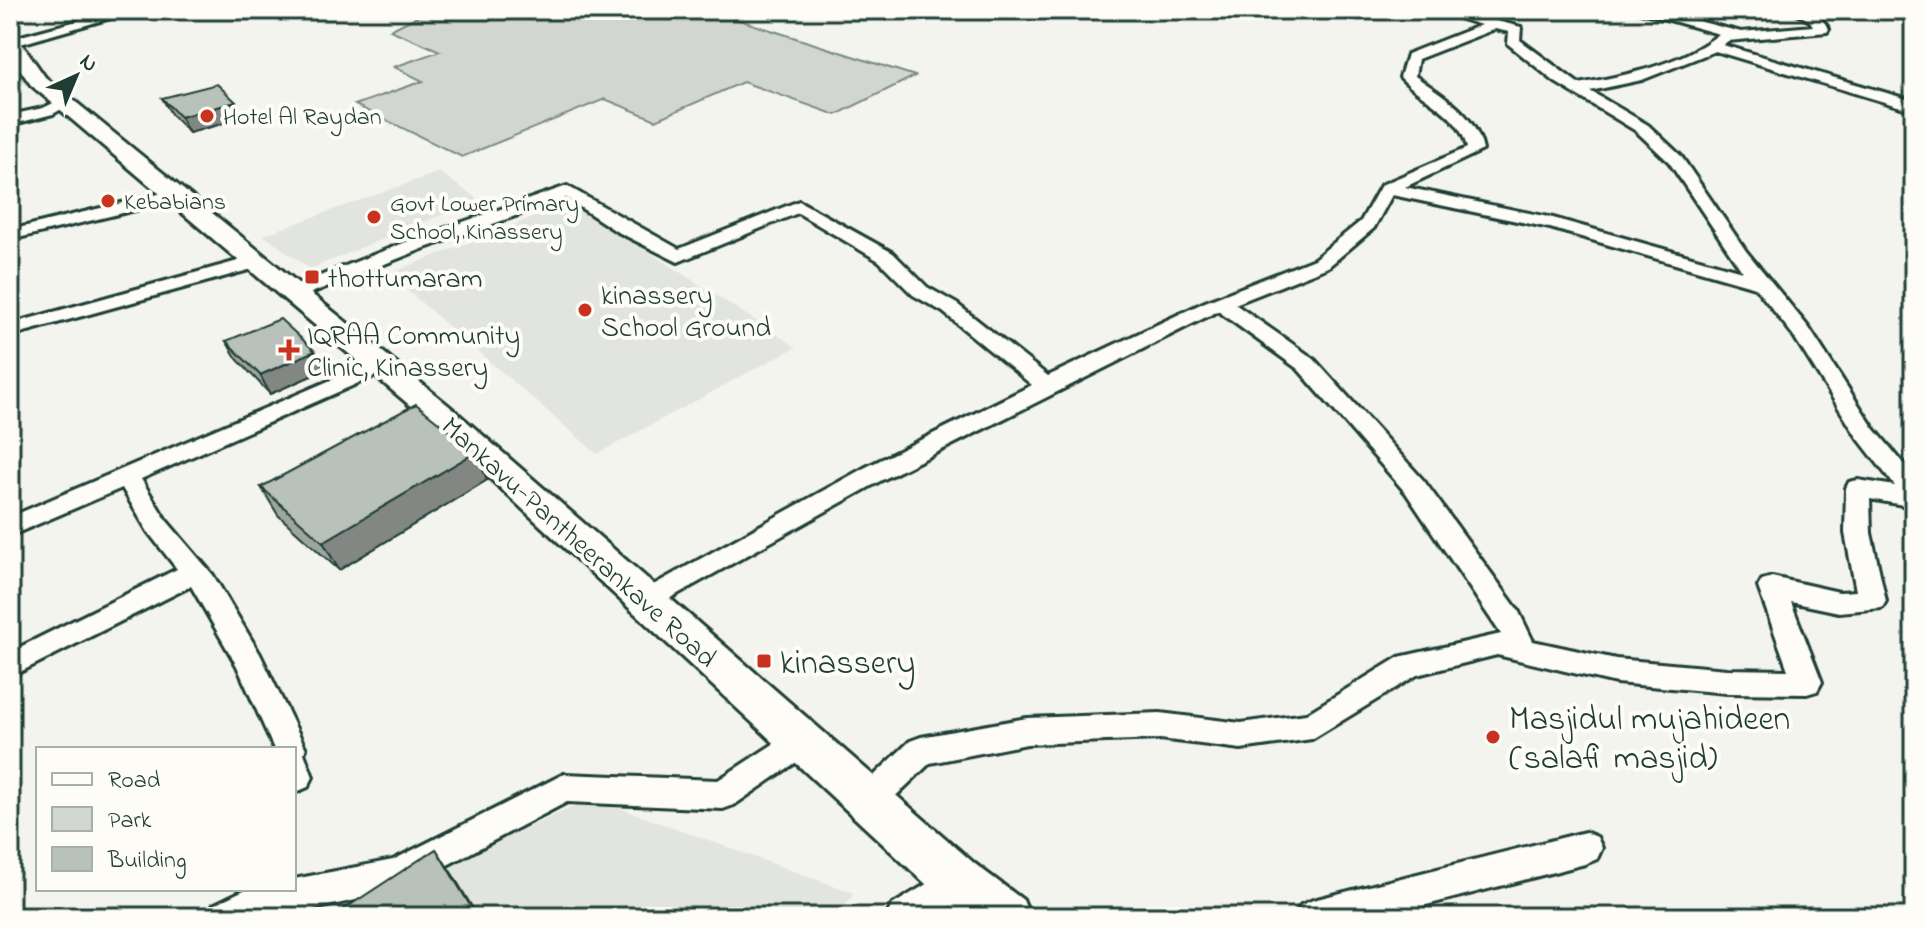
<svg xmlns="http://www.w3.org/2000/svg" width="1924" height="927" font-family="'Indie Flower',sans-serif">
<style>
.built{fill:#e2e5df}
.green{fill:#d1d6d1;stroke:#788a82;stroke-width:2}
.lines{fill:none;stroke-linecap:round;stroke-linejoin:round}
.street-casing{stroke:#1f3d34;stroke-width:6}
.secondary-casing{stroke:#1f3d34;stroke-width:6}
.street{fill:#fdfcf7;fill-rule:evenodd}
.secondary{fill:#fdfcf7;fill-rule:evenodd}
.wall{fill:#9fa6a1;stroke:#1f3d34;stroke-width:2}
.shaded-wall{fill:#828783;stroke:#1f3d34;stroke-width:2}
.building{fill:#b9c1bb;stroke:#1f3d34;stroke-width:2}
.poi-dot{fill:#c8321e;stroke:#fdfcf7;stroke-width:3}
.labels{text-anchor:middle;stroke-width:8;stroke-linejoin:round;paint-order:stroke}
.far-poi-label{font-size:24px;fill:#1f3d34;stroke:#fdfcf7;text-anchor:start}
.poi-label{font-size:28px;fill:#1f3d34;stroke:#fdfcf7;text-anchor:start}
.street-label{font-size:28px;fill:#1f3d34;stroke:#fdfcf7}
.near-poi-label{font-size:34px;fill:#1f3d34;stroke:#fdfcf7;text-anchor:start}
</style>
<rect width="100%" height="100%" fill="#f4f4ef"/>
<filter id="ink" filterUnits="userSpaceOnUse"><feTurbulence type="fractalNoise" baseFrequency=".0125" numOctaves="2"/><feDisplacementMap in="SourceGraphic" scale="16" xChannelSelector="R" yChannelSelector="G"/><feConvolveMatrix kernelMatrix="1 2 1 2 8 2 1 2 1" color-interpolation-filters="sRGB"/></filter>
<g filter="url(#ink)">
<g class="built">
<path d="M 439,172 L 479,200 L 310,269 L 263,235 Z"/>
<path d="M 572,202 L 796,347 L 597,454 L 388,274 Z"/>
<path d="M 592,798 L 854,893 L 837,917 L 332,917 Z"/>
</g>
<path class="green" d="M 430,10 L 708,10 L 915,76 L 836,115 L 743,82 L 656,120 L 605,99 L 462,157 L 355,105 L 423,81 L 394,67 L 440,51 L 390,30 Z"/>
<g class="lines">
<defs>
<g id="street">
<path d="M 118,10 L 138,10 L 10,47 L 10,39 Z"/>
<path d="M 1432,10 L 1453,10 L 1521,27 L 1520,40 L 1579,84 C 1627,75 1680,65 1719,34 L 1634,10 L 1655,10 L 1741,32 L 1813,26 L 1810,21 L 1790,10 C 1809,10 1818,12 1829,29 L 1827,32 L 1728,41 L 1723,45 L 1914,101 L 1914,111 L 1715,51 L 1642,80 L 1590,91 L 1648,125 L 1681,156 L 1746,251 L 1809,328 L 1873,427 L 1914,476 L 1914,507 L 1870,499 L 1871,533 L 1886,601 L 1882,608 L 1839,612 L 1791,602 L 1822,682 L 1817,691 L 1807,694 L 1727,693 L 1616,683 L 1497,655 L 1417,675 L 1312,739 L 1241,749 L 1160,739 L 1027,744 L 930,763 L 880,811 L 869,816 L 858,811 L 853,801 L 858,791 L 910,741 L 921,737 L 1027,718 L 1160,713 L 1241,723 L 1306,714 L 1399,657 L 1501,634 L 1406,493 L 1298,369 L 1218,311 L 882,480 L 647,611 L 637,608 L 633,601 L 637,594 L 864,468 L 1032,385 L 943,312 L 913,295 L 879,261 L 798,213 L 678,262 L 616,231 L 566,198 L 425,248 L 301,297 L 294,299 L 284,293 L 287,289 L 411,240 L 567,186 L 679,249 L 799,201 L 893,253 L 927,287 L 957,304 L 1048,376 L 1205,302 L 1314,259 L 1361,221 L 1381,185 L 1467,148 C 1460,112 1422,101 1400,77 L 1407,54 L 1481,25 ZM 1495,29 L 1509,32 L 1508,44 L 1555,82 L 1636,131 L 1669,162 L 1742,271 L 1553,218 L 1405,187 L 1483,150 C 1476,114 1442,95 1415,76 L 1418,59 ZM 1392,195 L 1550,228 L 1755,287 L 1793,335 L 1857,437 L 1895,486 L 1858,480 L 1849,482 L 1846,488 L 1845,533 L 1856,591 L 1839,592 L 1772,577 L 1762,580 L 1758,587 L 1788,670 L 1727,669 L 1616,659 L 1533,641 L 1518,610 L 1424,481 L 1314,359 L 1235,304 L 1328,267 L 1374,228 Z"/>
<path d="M 64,98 L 72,103 L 53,114 L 10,125 L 10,115 L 43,108 Z"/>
<path d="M 175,190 L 184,195 L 181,199 L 10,240 L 10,230 Z"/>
<path d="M 256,256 L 263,258 L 265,262 L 263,266 L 10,336 L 10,324 Z"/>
<path d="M 380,359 L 391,365 L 388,370 L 141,479 L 166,520 L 213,575 L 260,654 L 306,749 L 304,753 L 313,777 L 308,787 L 294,793 L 294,749 L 274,749 L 237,666 L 191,586 L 10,677 L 10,652 L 177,569 L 148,532 L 122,488 L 10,536 L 10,517 Z"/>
<path d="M 803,728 L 814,732 L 818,741 L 814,750 L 734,805 L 723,809 L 567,802 L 398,891 L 276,917 L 207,917 L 213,905 L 246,889 L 294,889 L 294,879 L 393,860 L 564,774 L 718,780 L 792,732 Z"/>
<path d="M 1585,832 L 1597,837 L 1602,848 L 1597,859 L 1585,864 L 1380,917 L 1295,917 L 1301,905 L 1313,900 Z"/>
<path d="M 958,865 L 970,869 L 975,881 L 970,893 L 934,917 L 886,917 L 892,905 Z"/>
</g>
<path id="secondary" d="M 10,35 L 17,37 L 45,77 L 448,405 L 975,864 L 1023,900 L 1030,917 L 965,917 L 941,898 L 426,419 L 31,85 L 10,55 Z"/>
</defs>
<use href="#street" class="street-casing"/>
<use href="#secondary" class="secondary-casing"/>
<use href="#street" class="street"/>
<use href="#secondary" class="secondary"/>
</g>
<g class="wall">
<path d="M 162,98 L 243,118 L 189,133 L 171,114 Z"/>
<path d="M 226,341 L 315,351 L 325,370 L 270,394 L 237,359 Z"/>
<path d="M 487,480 L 339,570 L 278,515 L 261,487 Z"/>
</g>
<g class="shaded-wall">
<path d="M 236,102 L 243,118 L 189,133 L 180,117 Z"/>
<path d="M 315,351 L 325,370 L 270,394 L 260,375 Z"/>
<path d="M 476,452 L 487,480 L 339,570 L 323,542 Z"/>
<path d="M 436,849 L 453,875 L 478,917 L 477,917 Z"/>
</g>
<g class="building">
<path d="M 217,84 L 236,102 L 180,117 L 162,98 Z"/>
<path d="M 280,319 L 315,351 L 260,375 L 226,341 Z"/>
<path d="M 416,404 L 476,452 L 323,542 L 261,487 Z"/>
<path d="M 436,849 L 477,917 L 332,917 Z"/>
</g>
</g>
<g class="poi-dot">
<circle cx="207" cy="116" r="8"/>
<circle cx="108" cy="201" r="8"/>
<circle cx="374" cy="217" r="8"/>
<rect x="304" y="269" width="16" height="16" rx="4"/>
<circle cx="585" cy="310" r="8"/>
<path d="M285 338h8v8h8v8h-8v8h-8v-8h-8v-8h8z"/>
<rect x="756" y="653" width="16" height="16" rx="4"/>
<circle cx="1493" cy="737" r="8"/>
</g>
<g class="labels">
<g class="far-poi-label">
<text x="223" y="124">Hotel Al Raydan</text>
<text x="124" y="209">Kebabians</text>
<text x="390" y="211">Govt Lower Primary<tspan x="390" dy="28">School, Kinassery</tspan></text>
</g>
<g class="poi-label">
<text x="328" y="287">thottumaram</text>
<text x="601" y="304">kinassery<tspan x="601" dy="32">School Ground</tspan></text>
<text x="307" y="344">IQRAA Community<tspan x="307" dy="32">Clinic, Kinassery</tspan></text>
</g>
<g class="street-label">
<text transform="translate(580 541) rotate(42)" y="10">Mankavu-Pantheerankave Road</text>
</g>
<g class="near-poi-label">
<text x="780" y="673">kinassery</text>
<text x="1509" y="729">Masjidul mujahideen<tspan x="1509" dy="39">(salafi masjid)</tspan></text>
</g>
</g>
<rect width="1924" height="927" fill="none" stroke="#fdfcf7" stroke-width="40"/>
<rect x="20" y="20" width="1884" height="887" fill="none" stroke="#1f3d34" stroke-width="3" filter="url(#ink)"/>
<rect x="36" y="747" width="260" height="144" fill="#fdfcf7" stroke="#a4b0a9" stroke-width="2"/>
<rect x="52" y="773" width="40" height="12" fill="#fdfcf7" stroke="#a4b0a9" stroke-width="2"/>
<text x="108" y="787" font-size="24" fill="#1f3d34">Road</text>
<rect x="52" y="807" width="40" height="24" fill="#d1d6d1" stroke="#a4b0a9" stroke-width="2"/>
<text x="108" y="827" font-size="24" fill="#1f3d34">Park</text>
<rect x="52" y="847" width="40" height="24" fill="#b9c1bb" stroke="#a4b0a9" stroke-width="2"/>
<text x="108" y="867" font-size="24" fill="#1f3d34">Building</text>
<g transform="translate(76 76) rotate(44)" stroke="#fdfcf7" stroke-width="6" paint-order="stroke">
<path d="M0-6L14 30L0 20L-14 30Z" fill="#1f3d34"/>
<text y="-12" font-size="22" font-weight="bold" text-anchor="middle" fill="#1f3d34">N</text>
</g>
</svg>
